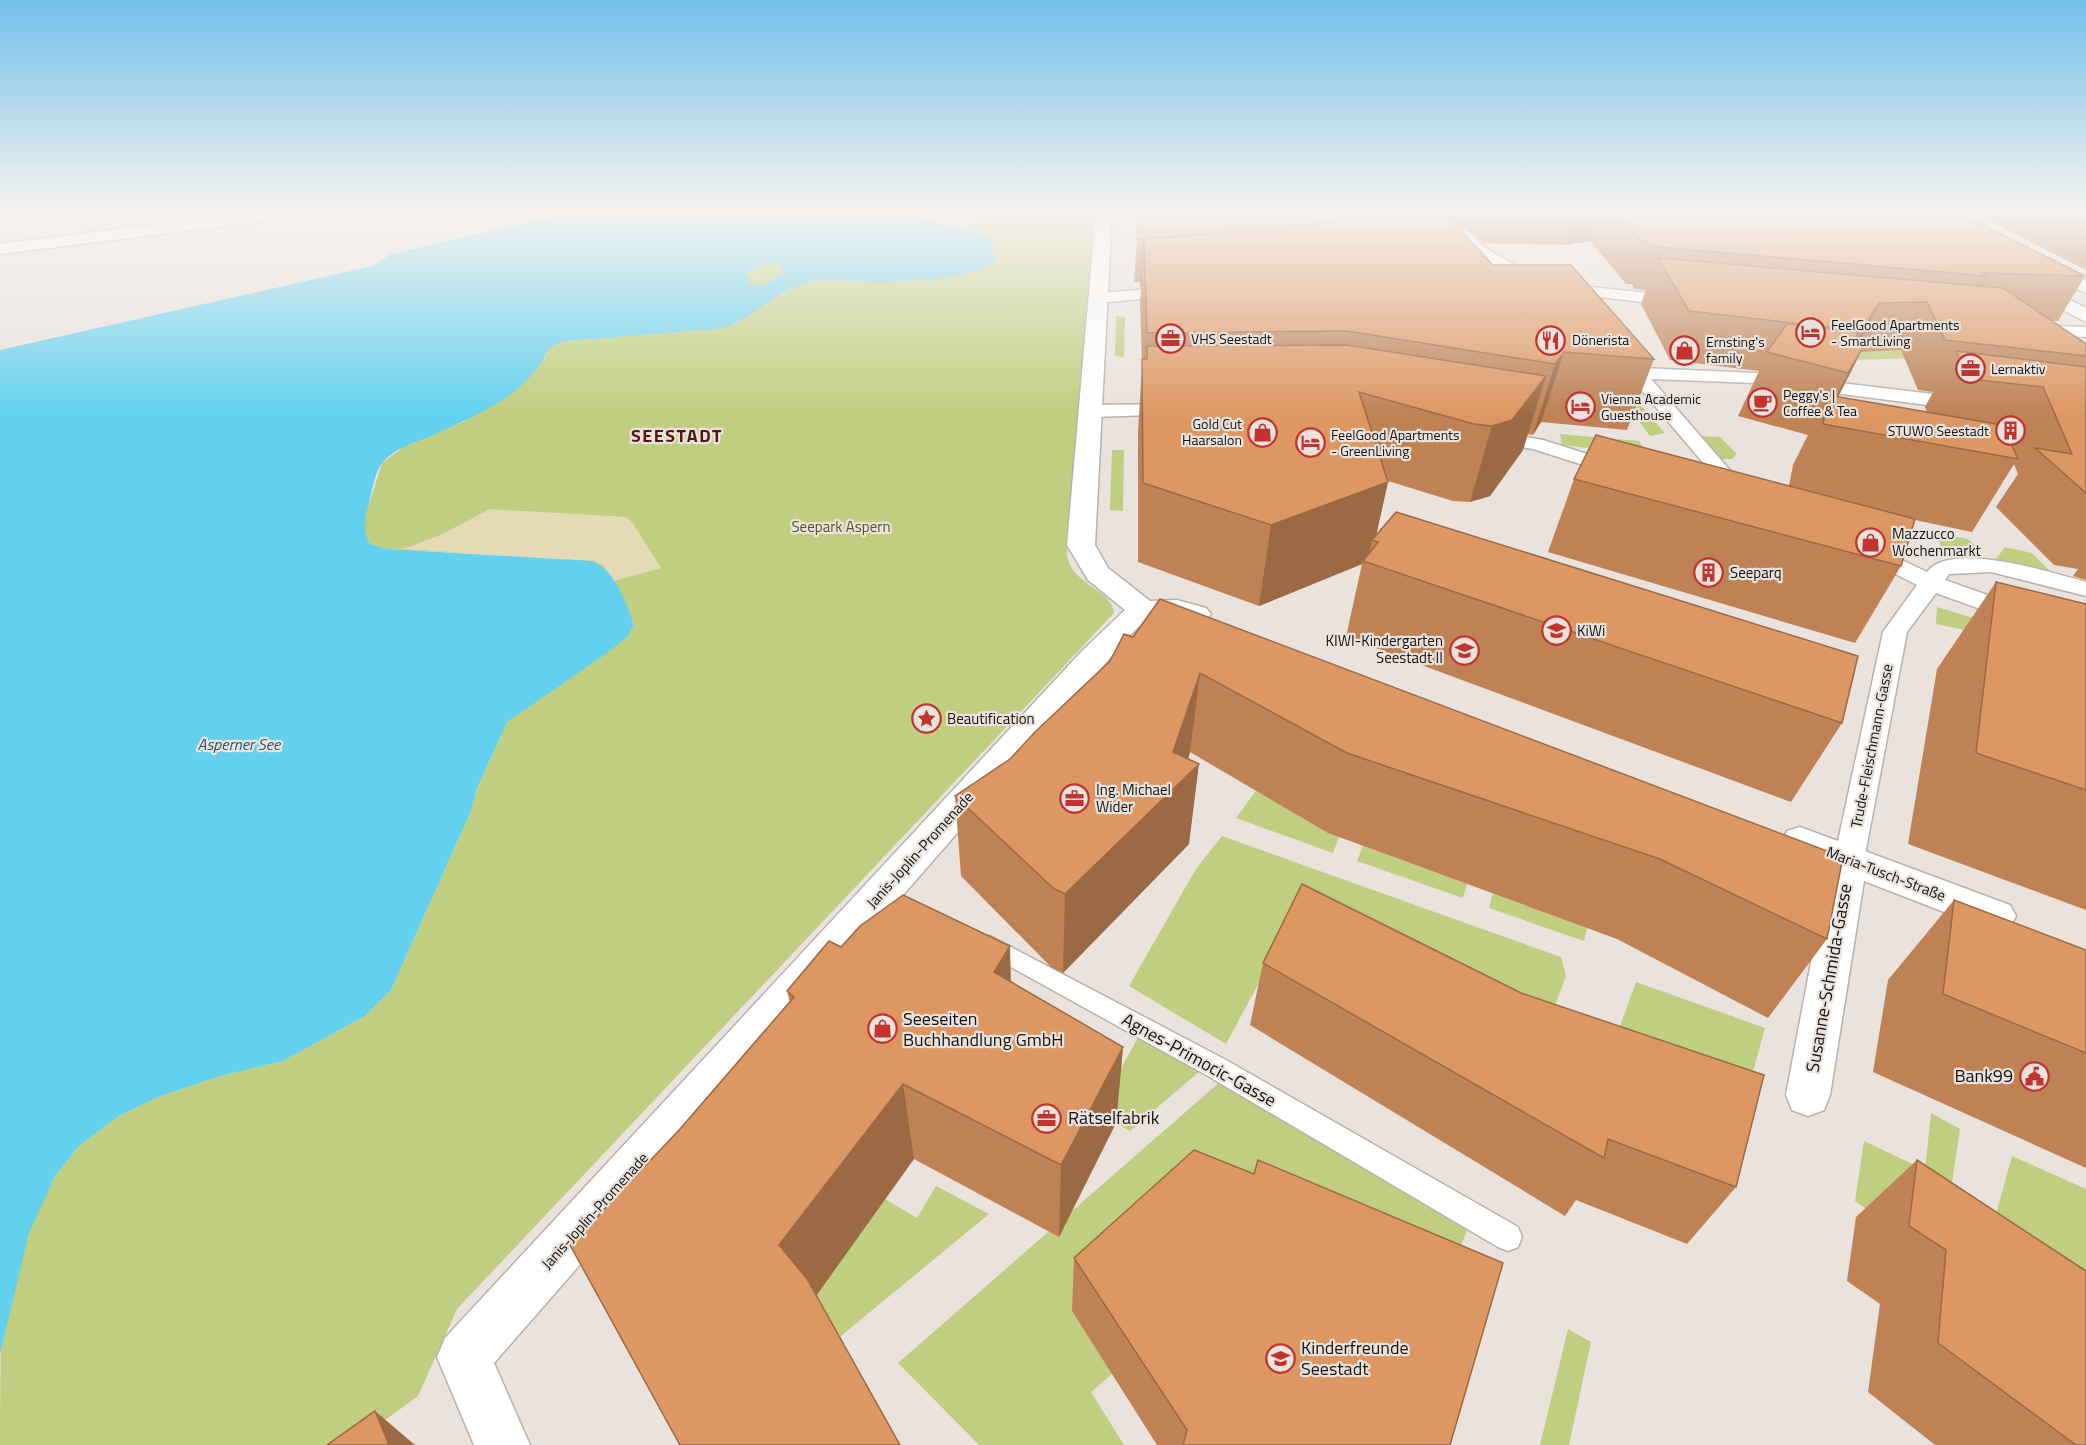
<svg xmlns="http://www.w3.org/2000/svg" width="2086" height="1445" font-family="'Titillium Web',sans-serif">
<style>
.green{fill:#bfce80}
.sand{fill:#e4dab5}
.water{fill:#63d1ee;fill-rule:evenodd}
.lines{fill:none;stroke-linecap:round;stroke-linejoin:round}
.service-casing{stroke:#b9b1ac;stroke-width:3}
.pedestrian-casing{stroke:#b9b1ac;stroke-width:3}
.minor-casing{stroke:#b9b1ac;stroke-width:3}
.tertiary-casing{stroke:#b9b1ac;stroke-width:3}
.service{fill:#fff;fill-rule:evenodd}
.pedestrian{fill:#fff;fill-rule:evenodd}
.minor{fill:#fff;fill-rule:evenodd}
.tertiary{fill:#fff;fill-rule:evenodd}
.wall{fill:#be8255;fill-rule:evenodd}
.shaded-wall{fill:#9b6a45}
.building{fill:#dd9763;stroke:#9b6a45;stroke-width:1.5}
.labels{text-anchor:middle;stroke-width:4.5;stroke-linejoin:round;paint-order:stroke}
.far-poi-label{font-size:14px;fill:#161311;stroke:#eae2dc;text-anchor:start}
.park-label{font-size:15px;fill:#4f591d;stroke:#eae2dc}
.poi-label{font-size:15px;fill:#161311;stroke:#eae2dc;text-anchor:start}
.street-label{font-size:15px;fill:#161311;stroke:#eae2dc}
.water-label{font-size:16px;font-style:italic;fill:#275662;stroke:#eae2dc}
.far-district-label{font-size:18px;font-weight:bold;letter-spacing:1.5px;fill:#581410;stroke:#eae2dc}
.near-street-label{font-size:18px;fill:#161311;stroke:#eae2dc}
.near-poi-label{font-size:18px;fill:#161311;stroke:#eae2dc;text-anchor:start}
</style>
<rect width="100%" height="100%" fill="#eae2dc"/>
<g class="green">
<path d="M 898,212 L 1094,212 L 1067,553 C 1069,585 1112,588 1114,613 L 457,1309 L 418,1396 L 351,1445 L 0,1445 C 0,1379 2,1314 0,1248 L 45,1197 L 55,1176 L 79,1146 L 117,1117 L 158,1097 L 221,1076 L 283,1061 L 365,1016 L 391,990 L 471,811 L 476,791 L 501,736 L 488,732 L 628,636 L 634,625 L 614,581 L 562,558 L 387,549 L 370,544 L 365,537 L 365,517 L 382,463 L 404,447 L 463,422 L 499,402 L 545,357 L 549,348 L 565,341 L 594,338 L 782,294 L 798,285 L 822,280 L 943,276 L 979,269 L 970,230 Z"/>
<path d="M 778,257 L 783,273 L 764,285 L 752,285 L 746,279 L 749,266 Z"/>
<path d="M 1116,316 L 1125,317 L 1124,357 L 1115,356 Z"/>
<path d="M 1905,350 L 1917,358 L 1790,362 L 1780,354 Z"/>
<path d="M 1616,390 L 1627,390 L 1665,433 L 1650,436 Z"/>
<path d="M 1560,434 L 1639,441 L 1643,447 L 1615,451 L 1562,445 Z"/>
<path d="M 1699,436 L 1720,437 L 1737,454 L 1732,459 L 1716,459 Z"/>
<path d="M 1112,450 L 1124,450 L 1123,511 L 1110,510 Z"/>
<path d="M 1937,533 L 1968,539 L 1977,547 L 1972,555 L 1941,548 Z"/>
<path d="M 2005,547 L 2032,553 L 2050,571 L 1996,559 Z"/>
<path d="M 1937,607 L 1973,618 L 1964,630 L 1936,624 Z"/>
<path d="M 1256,791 L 1339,837 L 1333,853 L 1236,818 Z"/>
<path d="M 1222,836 L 1561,957 L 1566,976 L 1547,1027 L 1297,912 L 1226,1044 L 1129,986 L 1196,869 Z"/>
<path d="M 1363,846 L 1467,884 L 1463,898 L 1357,861 Z"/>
<path d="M 1493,893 L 1587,928 L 1584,941 L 1489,908 Z"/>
<path d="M 1636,982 L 1765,1028 L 1738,1127 L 1614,1043 Z"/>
<path d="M 1140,1034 L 1201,1070 L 1130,1131 L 1097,1112 Z"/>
<path d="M 1221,1081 L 1467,1230 L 1439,1303 L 1112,1374 L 1091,1392 L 1124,1445 L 979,1445 L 898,1363 Z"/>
<path d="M 1931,1113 L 1960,1129 L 1940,1262 L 1855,1201 L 1864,1141 L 1925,1170 Z"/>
<path d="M 2012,1156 L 2086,1189 L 2086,1365 L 1976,1287 Z"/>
<path d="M 936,1186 L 989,1214 L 830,1345 L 804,1313 L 885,1199 L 917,1218 Z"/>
<path d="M 1568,1329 L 1591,1342 L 1569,1445 L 1540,1445 Z"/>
</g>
<g class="sand">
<path d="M 898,212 L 979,212 L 986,214 L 963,227 Z"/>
<path d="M 490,509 L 626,517 L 632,522 L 661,568 L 614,581 L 603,565 L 592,561 L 403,549 L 440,535 Z"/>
</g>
<path class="water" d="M 573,212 L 898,212 L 984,235 L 990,238 L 996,263 C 965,278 908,283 874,282 C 852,282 831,278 810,282 C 775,289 752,322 717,329 L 565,341 L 549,348 C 528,396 473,417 429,437 C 414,443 396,448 384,461 C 375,470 372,491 369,504 C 365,517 362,532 370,544 L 387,549 L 592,561 C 615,570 626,602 634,625 L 628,636 L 607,653 L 507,722 L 476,791 L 471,811 L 391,990 L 365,1016 L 283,1061 L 221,1076 L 158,1097 L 117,1117 L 79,1146 L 55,1176 L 29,1233 L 0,1354 L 0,350 L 372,266 L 391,254 ZM 766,263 L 779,265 L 783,273 L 764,285 L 752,285 L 746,274 Z"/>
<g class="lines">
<defs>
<path id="service" d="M 990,936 L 1226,1060 L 1518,1227 L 1522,1237 L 1518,1247 L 1508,1251 L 1498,1247 L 1208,1076 L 982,951 L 979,945 L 982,939 Z"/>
<g id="pedestrian">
<path d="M 1430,212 L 1445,212 L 1487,249 L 1546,283 L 1543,286 C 1521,292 1445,231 1430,212 Z"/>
<path d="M 1561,284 L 1678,296 L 1686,301 L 1678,306 L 1555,292 L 1553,289 L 1555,286 Z"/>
<path d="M 1177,287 L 1183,289 L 1185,292 L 1183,295 L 1098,303 L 1090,298 L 1098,293 Z"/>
<path d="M 2030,325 L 2086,327 L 2086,337 L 2024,334 L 2022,330 Z"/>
<path d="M 1621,350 L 1627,351 L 1642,368 L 1756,373 L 1966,398 L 1975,404 L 1966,410 L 1756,383 L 1651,379 L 1747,490 L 1750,494 L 1747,498 L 1733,498 L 1615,359 L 1612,355 Z"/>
<path d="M 1175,404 L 1184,410 L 1182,414 L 1092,417 L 1083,411 L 1092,405 Z"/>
<path d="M 1490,430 L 1543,440 L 1625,466 L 1628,470 L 1625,474 L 1618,476 L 1533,449 L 1483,440 L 1480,436 Z"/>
<path d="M 1868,544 L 1927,572 C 1951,540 2052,573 2086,582 L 2086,596 L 1991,572 L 1949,574 L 1945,580 L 2086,630 L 2086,647 L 1936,593 L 1907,632 L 1864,860 L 1860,868 L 1849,872 L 1838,868 L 1834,860 L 1883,632 L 1917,585 L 1860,556 L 1857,551 L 1860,546 Z"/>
</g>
<g id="minor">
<path d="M 254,212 L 306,212 L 298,217 L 0,254 L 0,244 Z"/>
<path d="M 1096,212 L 1112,212 L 1095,545 L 1108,568 L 1150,601 L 1177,600 L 1206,608 L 1211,614 L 1206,620 C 1192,624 1180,617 1165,616 C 1141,615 1119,649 1104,665 L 494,1363 L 530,1445 L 474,1445 L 437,1357 L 445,1338 L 1082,651 L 1125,610 L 1088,580 L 1067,545 Z"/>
<path d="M 1800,827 L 2010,905 L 2016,916 L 2010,927 L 1996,932 L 1864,881 L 1830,1095 L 1824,1110 L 1808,1116 L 1792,1110 L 1786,1095 L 1829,867 L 1787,851 L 1782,841 L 1787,831 Z"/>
</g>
<g id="tertiary">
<path d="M 2039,260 L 2086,280 L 2086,293 L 2033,269 L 2030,265 Z"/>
<path d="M 2029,279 L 2086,308 L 2086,322 L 2022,289 L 2020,285 Z"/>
</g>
</defs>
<use href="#service" class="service-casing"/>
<use href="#pedestrian" class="pedestrian-casing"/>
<use href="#minor" class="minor-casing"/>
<use href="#tertiary" class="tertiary-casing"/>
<use href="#service" class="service"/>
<use href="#pedestrian" class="pedestrian"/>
<use href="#minor" class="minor"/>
<use href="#tertiary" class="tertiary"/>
</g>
<g class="wall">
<path d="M 1139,212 L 1966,212 L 1965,215 L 2085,276 L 2058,321 L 2051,321 L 2086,344 L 2086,580 L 2073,576 L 2078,569 L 2054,565 L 1996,507 L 2018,474 L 2014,464 L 1972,532 L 1915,520 L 1901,566 L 1855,643 L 1548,552 L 1574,479 L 1789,486 L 1793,465 L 1808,435 L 1738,416 L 1759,371 L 1670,360 L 1641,304 L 1646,290 L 1634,289 L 1632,284 L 1626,284 L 1590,241 L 1566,245 L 1483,243 L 1465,227 L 1463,233 L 1493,265 L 1654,359 L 1627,430 L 1541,422 L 1533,435 L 1527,434 L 1523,450 L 1490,496 L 1470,502 L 1453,501 L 1388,481 L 1376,535 L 1842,723 L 1791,802 L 1346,637 L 1362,564 L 1259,606 L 1138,562 L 1138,432 L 1142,366 L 1140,302 L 1141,287 L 1140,287 L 1140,282 L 1134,282 ZM 1901,350 L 1918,390 L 1933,392 L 1925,407 L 1927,412 L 1838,397 L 1861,352 Z"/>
<path d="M 1972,212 L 2086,212 L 2086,270 Z"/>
<path d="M 1996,582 L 2086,604 L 2086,910 L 1908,844 L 1937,669 Z"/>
<path d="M 1160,599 L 1827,939 L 1768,1018 L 1617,939 L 1328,833 L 1190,752 L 1188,759 L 1189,844 L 1063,973 L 1052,968 L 961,876 L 955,796 L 1010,759 L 1110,661 L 1133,637 Z"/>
<path d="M 1954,900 L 2086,950 L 2086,1168 L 1873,1072 L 1888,980 Z"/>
<path d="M 841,947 L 1011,982 L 1123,1047 L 1116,1123 L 1059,1237 L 914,1159 L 680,1129 L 790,1002 L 787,991 Z"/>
<path d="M 1263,963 L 1736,1187 L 1687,1244 L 1576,1200 L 1565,1216 L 1250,1025 Z"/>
<path d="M 1917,1160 L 2086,1445 L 1935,1445 L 1868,1392 L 1880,1304 L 1847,1281 L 1856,1217 Z"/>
<path d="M 1074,1258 L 1450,1445 L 1157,1445 L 1072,1311 Z"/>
</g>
<g class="shaded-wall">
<path d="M 1576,212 L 1599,212 L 1590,241 L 1566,245 Z"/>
<path d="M 1143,244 L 1144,244 L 1141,287 L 1140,287 Z"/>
<path d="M 1879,303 L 1855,352 L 1842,371 L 1862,331 Z"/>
<path d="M 1866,342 L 1834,405 L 1823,422 L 1848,373 Z"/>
<path d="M 1564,352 L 1541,422 L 1533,435 L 1555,364 Z"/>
<path d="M 1546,376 L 1523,450 L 1490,496 L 1470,502 L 1492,426 Z"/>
<path d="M 1388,482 L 1375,541 L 1372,540 L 1367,562 L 1363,561 L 1362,564 L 1259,606 L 1271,525 Z"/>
<path d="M 1200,673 L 1190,752 L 1180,782 L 1199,764 L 1189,844 L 1063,973 L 1065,894 Z"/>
<path d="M 1010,946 L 1012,1025 L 994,972 Z"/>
<path d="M 1123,1047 L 1116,1123 L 1059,1237 L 1061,1165 Z"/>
<path d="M 903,1084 L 914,1159 L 804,1313 L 779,1245 Z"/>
<path d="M 375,1411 L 415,1445 L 389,1445 Z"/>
</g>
<g class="building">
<path d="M 1139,212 L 1401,212 L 1288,228 L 1144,239 L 1144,244 L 1143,244 L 1142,239 L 1137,239 Z"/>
<path d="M 1401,212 L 1444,212 L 1493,265 L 1571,265 L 1654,359 L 1564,352 L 1555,364 L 1347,331 L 1147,333 L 1144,239 L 1288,228 Z"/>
<path d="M 1615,212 L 1966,212 L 1964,215 L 2085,276 L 1983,273 L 1987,276 L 1649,246 L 1646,241 L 1641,241 Z"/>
<path d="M 1658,258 L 2003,288 L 2086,344 L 2086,356 L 1945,340 L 1927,302 L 1879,303 L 1862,331 L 1689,311 Z"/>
<path d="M 1787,324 L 1859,332 L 1854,340 L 1866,342 L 1848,373 L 1767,352 Z"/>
<path d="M 1347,345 L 1546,376 L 1512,420 L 1492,426 L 1474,424 L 1359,392 L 1388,482 L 1271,525 L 1143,483 L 1142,359 L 1147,359 L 1147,346 Z"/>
<path d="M 1956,351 L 2086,367 L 2086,493 L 2035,448 L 2072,454 L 2043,387 L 1969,379 Z"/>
<path d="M 1828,395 L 2002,425 L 2018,459 L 1823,424 Z"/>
<path d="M 1596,435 L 1915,519 L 1901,566 L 1574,479 Z"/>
<path d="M 1396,512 L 1858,656 L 1842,723 L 1363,561 L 1378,542 L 1372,540 Z"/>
<path d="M 1996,582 L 2086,604 L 2086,790 L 1976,753 Z"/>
<path d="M 1160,599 L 1843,857 L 1827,939 L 1660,859 L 1347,753 L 1200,673 L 1173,752 L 1199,764 L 1065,894 L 1053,888 L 955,796 L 1010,759 L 1035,732 L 1110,661 L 1124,634 L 1133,637 Z"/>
<path d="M 1302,884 L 1521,993 L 1764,1075 L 1736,1187 L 1608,1139 L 1604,1158 L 1263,963 Z"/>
<path d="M 903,895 L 1010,946 L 994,972 L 1123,1047 L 1061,1165 L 903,1084 L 779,1245 L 807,1279 L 900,1445 L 680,1445 L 570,1245 L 680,1129 L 794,997 L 787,991 L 829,941 L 841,947 L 860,926 Z"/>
<path d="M 1954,900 L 2086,950 L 2086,1053 L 1943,994 Z"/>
<path d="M 1194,1150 L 1254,1174 L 1258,1160 L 1503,1263 L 1450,1445 L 1183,1445 L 1187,1430 L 1074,1258 Z"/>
<path d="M 1917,1160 L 2086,1271 L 2086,1445 L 2076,1445 L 1938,1343 L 1946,1250 L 1909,1226 Z"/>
<path d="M 375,1411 L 389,1445 L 327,1445 Z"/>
</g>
<linearGradient id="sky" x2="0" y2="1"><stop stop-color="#73c0ea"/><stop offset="0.51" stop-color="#f6f2ef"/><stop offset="1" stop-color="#f6f2ef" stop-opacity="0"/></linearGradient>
<rect width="2086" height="415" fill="url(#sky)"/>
<defs>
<symbol id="hotel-ring" viewBox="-11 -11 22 22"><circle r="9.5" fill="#eae2dc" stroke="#c2342d" stroke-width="1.5"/><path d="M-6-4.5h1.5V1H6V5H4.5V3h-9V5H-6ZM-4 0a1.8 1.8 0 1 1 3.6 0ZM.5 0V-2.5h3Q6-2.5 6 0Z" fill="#c2342d"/></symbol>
<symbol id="office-ring" viewBox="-11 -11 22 22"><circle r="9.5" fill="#eae2dc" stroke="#c2342d" stroke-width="1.5"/><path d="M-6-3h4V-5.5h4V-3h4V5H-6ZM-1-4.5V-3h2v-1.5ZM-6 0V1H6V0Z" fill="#c2342d"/></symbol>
<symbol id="restaurant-ring" viewBox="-11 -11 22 22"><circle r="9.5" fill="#eae2dc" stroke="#c2342d" stroke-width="1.5"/><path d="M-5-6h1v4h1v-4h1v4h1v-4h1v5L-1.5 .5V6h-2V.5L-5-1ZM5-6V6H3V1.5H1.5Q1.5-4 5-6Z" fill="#c2342d"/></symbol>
<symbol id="shop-ring" viewBox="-11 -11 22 22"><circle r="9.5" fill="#eae2dc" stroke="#c2342d" stroke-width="1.5"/><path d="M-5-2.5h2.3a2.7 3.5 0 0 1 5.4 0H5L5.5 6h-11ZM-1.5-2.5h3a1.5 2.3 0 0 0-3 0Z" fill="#c2342d"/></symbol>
<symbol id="cafe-ring" viewBox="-11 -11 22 22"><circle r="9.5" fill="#eae2dc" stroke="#c2342d" stroke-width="1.5"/><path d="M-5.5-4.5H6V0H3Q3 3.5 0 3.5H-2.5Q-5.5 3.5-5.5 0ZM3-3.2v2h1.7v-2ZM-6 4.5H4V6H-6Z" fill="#c2342d"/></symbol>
<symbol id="building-ring" viewBox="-11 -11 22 22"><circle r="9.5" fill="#eae2dc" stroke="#c2342d" stroke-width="1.5"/><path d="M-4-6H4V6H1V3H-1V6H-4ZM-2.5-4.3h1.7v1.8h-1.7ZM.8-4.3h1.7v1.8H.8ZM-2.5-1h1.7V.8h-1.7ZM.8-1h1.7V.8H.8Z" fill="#c2342d"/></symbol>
<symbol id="school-ring" viewBox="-11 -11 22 22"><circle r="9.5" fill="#eae2dc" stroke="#c2342d" stroke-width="1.5"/><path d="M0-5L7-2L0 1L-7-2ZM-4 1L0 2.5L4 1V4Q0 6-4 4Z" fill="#c2342d"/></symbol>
<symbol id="sight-ring" viewBox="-11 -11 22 22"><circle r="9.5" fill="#eae2dc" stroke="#c2342d" stroke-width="1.5"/><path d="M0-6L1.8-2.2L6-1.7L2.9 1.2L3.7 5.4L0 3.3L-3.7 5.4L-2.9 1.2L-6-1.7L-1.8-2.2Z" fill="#c2342d"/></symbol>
<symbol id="civic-ring" viewBox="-11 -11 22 22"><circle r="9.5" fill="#eae2dc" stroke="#c2342d" stroke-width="1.5"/><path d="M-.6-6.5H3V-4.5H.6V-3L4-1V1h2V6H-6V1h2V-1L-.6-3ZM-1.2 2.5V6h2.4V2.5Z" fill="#c2342d"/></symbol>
</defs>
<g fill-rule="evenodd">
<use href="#hotel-ring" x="1794" y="316" width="33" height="33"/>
<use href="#office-ring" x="1154" y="322" width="33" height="33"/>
<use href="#restaurant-ring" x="1534" y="324" width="33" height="33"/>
<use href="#shop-ring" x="1668" y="334" width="33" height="33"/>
<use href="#office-ring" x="1954" y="352" width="33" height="33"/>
<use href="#cafe-ring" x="1746" y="386" width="33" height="33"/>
<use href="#hotel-ring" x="1564" y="390" width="33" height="33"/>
<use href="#building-ring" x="1994" y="414" width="33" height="33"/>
<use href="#shop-ring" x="1246" y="416" width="33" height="33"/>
<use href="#hotel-ring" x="1294" y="426" width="33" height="33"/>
<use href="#shop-ring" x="1854" y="526" width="33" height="33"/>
<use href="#building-ring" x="1692" y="556" width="33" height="33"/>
<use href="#school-ring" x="1540" y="614" width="33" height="33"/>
<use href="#school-ring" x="1448" y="634" width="33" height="33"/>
<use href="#sight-ring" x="910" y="702" width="33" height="33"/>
<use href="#office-ring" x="1058" y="782" width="33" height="33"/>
<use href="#shop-ring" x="866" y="1012" width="33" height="33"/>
<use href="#civic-ring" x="2018" y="1060" width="33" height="33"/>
<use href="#office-ring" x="1030" y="1102" width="33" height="33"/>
<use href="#school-ring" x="1264" y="1342" width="33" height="33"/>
</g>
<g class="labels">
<g class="far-poi-label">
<text x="1831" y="330">FeelGood Apartments<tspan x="1831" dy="16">- SmartLiving</tspan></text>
<text x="1191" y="344">VHS Seestadt</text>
<text x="1572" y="345">Dönerista</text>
<text x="1706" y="347">Ernsting's<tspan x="1706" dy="16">family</tspan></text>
<text x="1991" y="374">Lernaktiv</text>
<text x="1783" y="400">Peggy's |<tspan x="1783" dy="16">Coffee &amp; Tea</tspan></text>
<text x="1601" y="404">Vienna Academic<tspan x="1601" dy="16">Guesthouse</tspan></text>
<text x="1242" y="429" text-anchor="end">Gold Cut<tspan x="1242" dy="16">Haarsalon</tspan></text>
<text x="1989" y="436" text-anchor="end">STUWO Seestadt</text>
<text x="1331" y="440">FeelGood Apartments<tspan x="1331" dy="16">- GreenLiving</tspan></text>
</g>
<g class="park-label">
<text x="841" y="532">Seepark Aspern</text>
</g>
<g class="poi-label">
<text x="1892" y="539">Mazzucco<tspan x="1892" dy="17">Wochenmarkt</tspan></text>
<text x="1730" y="578">Seeparq</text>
<text x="1577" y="636">KiWi</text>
<text x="1443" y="646" text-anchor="end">KIWI-Kindergarten<tspan x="1443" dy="17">Seestadt II</tspan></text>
<text x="947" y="724">Beautification</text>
<text x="1096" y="795">Ing. Michael<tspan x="1096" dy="17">Wider</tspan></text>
</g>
<g class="street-label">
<text transform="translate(1872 746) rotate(-79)" y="5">Trude-Fleischmann-Gasse</text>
<text transform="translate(920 850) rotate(-48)" y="5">Janis-Joplin-Promenade</text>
<text transform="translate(1886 874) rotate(21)" y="5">Maria-Tusch-Straße</text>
<text transform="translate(595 1211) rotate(-48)" y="5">Janis-Joplin-Promenade</text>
</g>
<g class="water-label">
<text x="239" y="750">Asperner See</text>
</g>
<g class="far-district-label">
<text x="677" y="442">SEESTADT</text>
</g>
<g class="near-street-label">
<text transform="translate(1829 978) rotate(-80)" y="6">Susanne-Schmida-Gasse</text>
<text transform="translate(1199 1060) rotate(29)" y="6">Agnes-Primocic-Gasse</text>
</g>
<g class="near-poi-label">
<text x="903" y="1025">Seeseiten<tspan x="903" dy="21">Buchhandlung GmbH</tspan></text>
<text x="2013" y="1082" text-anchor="end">Bank99</text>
<text x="1068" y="1124">Rätselfabrik</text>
<text x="1301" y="1354">Kinderfreunde<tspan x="1301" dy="21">Seestadt</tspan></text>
</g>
</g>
</svg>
